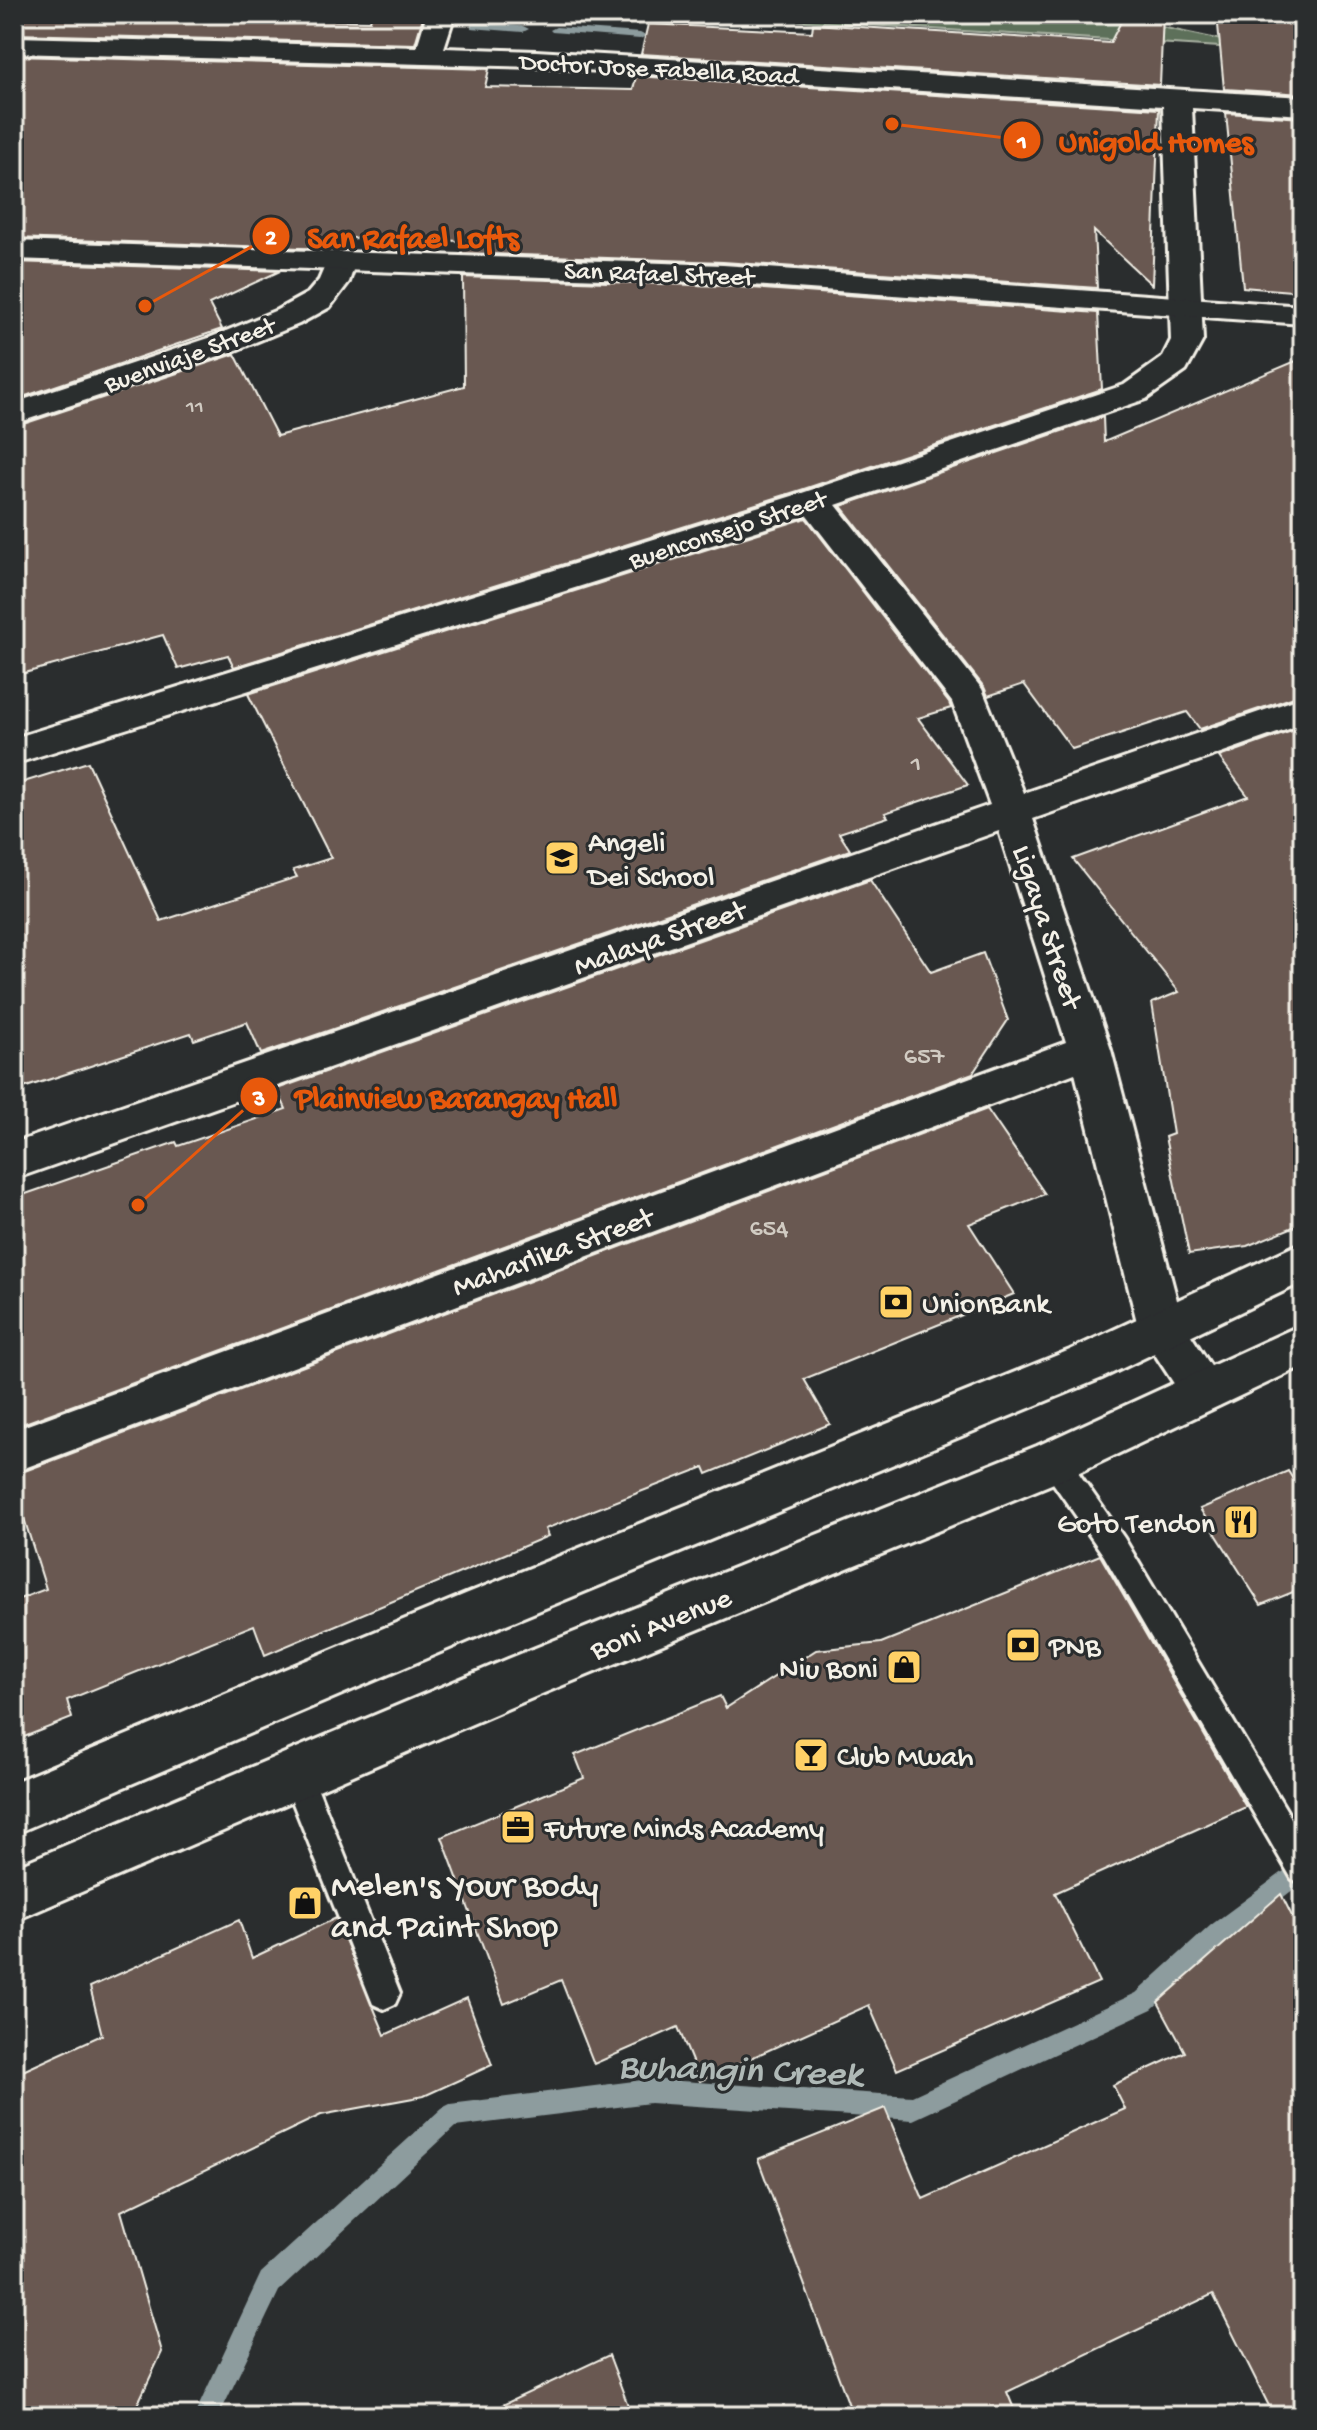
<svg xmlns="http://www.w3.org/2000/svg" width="1317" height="2430" font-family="'Gochi Hand',sans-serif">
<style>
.green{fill:#5d705a;stroke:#a8b0a1;stroke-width:2}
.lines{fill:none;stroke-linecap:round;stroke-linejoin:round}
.stream{fill:#8d9c9e;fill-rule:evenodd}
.building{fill:#695951;stroke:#f4f1e8;stroke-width:2}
.service-casing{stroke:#f4f1e8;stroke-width:6}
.minor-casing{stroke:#f4f1e8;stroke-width:6}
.tertiary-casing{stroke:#f4f1e8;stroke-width:6}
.secondary-casing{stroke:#f4f1e8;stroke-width:6}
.service{fill:#2a2d2e;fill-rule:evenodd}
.minor{fill:#2a2d2e;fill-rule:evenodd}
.tertiary{fill:#2a2d2e;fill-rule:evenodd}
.secondary{fill:#2a2d2e;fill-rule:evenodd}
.labels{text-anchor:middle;stroke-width:6;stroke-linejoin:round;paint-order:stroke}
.far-number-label{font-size:22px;fill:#d1cbc2}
.far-street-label{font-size:26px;fill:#f4f1e8;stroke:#2a2d2e}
.number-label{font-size:26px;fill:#d1cbc2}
.poi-label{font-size:30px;fill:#f4f1e8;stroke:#2a2d2e;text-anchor:start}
.street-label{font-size:30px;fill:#f4f1e8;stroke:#2a2d2e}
.near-poi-label{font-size:36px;fill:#f4f1e8;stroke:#2a2d2e;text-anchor:start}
.near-water-label{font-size:38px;font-style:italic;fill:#afb9b6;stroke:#2a2d2e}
.leader{fill:none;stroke:#e8590c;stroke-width:3}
.callout-dot{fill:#e8590c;stroke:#2a2d2e;stroke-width:3}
.mark-label{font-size:24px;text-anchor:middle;font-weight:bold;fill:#fff}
.callout-label{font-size:32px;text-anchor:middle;font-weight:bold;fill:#e8590c;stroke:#2a2d2e;stroke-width:6;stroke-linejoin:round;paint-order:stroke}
</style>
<rect width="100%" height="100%" fill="#2a2d2e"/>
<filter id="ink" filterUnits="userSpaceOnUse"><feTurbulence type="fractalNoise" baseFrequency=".0125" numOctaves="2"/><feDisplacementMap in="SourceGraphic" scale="16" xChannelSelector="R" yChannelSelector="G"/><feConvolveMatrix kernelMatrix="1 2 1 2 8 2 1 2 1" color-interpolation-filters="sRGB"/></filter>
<g filter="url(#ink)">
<path class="green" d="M 758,14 L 1125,14 L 1124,19 L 1268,50 L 758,18 Z"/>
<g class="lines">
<g class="stream">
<path d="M 475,23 L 523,26 L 529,29 L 523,32 L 471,28 L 471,24 Z"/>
<path d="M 556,27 L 640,33 L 646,36 L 640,39 L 552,32 L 550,30 Z"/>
<path d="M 1303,1857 L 1303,1882 L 1227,1941 L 1152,2009 L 913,2120 L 650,2103 L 455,2127 L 279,2291 L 219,2416 L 194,2416 L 261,2273 L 442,2108 L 450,2104 L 650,2079 L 912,2096 L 1136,1993 L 1211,1925 Z"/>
</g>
</g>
<g class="building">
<path d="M 372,14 L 424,14 L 415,44 L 14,34 L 14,15 L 370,21 Z"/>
<path d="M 1125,14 L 1163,14 L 1160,85 L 641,54 L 648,24 L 812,32 L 813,24 L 1110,43 Z"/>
<path d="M 1217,14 L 1303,14 L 1303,94 L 1224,89 Z"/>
<path d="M 14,56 L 489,69 L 485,87 L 633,90 L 636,76 L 1159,109 L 1152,285 L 1094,231 L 1097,288 L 723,262 L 462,253 L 462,241 L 352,238 L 328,249 L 14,238 Z"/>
<path d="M 1226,113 L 1303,118 L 1303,292 L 1243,287 Z"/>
<path d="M 14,262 L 280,271 L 209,304 L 222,329 L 14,400 Z"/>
<path d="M 463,277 L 723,286 L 1098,313 L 1102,389 L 801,490 L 234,667 L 228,655 L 178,669 L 163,635 L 14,676 L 14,427 L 235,354 L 277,436 L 464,386 Z"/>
<path d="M 1303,358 L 1303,694 L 1200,729 L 1187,712 L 1072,749 L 1024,684 L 988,696 L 984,687 L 841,506 L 1103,417 L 1104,442 Z"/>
<path d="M 806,518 L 949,703 L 951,708 L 918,718 L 968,785 L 885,813 L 888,817 L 839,833 L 850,850 L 261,1054 L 247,1022 L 194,1040 L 191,1033 L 14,1091 L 14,785 L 88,762 L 161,921 L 297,877 L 293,870 L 331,858 L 248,694 Z"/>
<path d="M 1303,727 L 1303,1223 L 1247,1246 L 1189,1254 L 1165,1137 L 1173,1134 L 1152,1003 L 1179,992 L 1073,859 L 1248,796 L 1219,757 Z"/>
<path d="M 870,880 L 931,972 L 983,953 L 1008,1020 L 973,1073 L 14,1427 L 14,1198 L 176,1142 L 178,1146 L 286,1109 L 277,1089 Z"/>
<path d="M 987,1109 L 1045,1194 L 969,1224 L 1014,1294 L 804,1379 L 830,1424 L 707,1474 L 704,1467 L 545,1529 L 548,1536 L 265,1655 L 254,1625 L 67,1700 L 72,1718 L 14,1741 L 14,1601 L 46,1589 L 14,1486 L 14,1475 Z"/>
<path d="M 1288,1471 L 1303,1495 L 1303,1588 L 1261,1605 L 1200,1509 Z"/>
<path d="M 1100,1555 L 1246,1807 L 1055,1893 L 1099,1982 L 897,2070 L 869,2005 L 700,2081 L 678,2027 L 594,2064 L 561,1980 L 504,2004 L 442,1837 L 584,1778 L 575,1755 L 720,1696 L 726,1708 L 816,1650 L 881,1643 Z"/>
<path d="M 1281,1894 L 1303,1938 L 1303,2416 L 1274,2416 L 1213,2294 L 1007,2392 L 1017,2416 L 853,2416 L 758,2159 L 885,2108 L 923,2199 L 1125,2109 L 1113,2085 L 1185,2052 L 1158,2002 Z"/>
<path d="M 336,1918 L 385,2035 L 467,1998 L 492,2065 L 424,2096 L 321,2115 L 121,2211 L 162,2352 L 132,2416 L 14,2416 L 14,2075 L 102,2035 L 90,1987 L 239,1920 L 252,1958 Z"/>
<path d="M 609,2355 L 632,2416 L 479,2416 Z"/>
</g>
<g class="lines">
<defs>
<g id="service">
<path d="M 1054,1448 L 1064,1452 L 1124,1538 L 1303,1838 L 1303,1884 L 1292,1879 L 1104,1556 L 1044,1470 L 1040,1461 L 1044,1452 Z"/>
<path d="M 296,1758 L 307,1762 L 400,1993 L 395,2004 L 384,2009 L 373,2004 L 281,1773 L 285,1762 Z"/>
</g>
<g id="minor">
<path d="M 427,14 L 455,14 L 444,48 L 536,51 L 1303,97 L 1303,115 L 1192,108 L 1203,340 L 1186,371 L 1146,399 L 836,505 L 982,689 L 1024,793 L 1303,697 L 1303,724 L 1033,819 L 1111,1050 L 1183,1323 L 1227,1391 L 1220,1405 L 1204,1411 L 1188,1405 L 1139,1330 L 1075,1073 L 14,1472 L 14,1430 L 1066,1042 L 999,831 L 14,1179 L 14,1143 L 990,805 L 952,702 L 807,515 L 14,764 L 14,738 L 802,493 L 1124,385 L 1162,358 L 1171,340 L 1163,106 L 536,67 L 14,53 L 14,37 L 417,47 Z"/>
<path d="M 341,252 L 352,254 L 356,261 L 349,282 L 330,307 L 299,324 L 231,352 L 14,424 L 14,403 L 209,338 L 277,310 L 308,293 L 319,280 L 330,254 Z"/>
</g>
<path id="tertiary" d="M 14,241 L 723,265 L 1303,306 L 1303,324 L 723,283 L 14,259 Z"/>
<g id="secondary">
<path d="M 1303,1242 L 1303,1282 L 1102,1378 L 504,1625 L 14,1834 L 14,1782 L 468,1593 L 1070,1350 Z"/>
<path d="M 1303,1324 L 1303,1366 L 1071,1476 L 544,1693 L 14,1921 L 14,1867 L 508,1659 L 1037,1446 Z"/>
</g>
</defs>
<use href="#service" class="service-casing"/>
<use href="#minor" class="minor-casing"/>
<use href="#tertiary" class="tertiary-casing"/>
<use href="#secondary" class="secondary-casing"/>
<use href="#service" class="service"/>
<use href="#minor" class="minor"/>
<use href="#tertiary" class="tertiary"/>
<use href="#secondary" class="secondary"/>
</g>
</g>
<defs>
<symbol id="school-square" viewBox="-11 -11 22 22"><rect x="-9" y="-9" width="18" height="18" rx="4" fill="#ffd166" stroke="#2a2d2e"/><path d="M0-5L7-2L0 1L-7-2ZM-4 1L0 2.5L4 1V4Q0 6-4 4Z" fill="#111"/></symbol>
<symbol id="bank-square" viewBox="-11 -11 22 22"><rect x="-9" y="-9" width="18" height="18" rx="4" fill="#ffd166" stroke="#2a2d2e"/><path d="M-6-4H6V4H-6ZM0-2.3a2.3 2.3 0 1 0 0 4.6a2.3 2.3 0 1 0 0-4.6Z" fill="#111"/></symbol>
<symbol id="restaurant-square" viewBox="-11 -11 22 22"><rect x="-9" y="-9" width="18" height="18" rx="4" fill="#ffd166" stroke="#2a2d2e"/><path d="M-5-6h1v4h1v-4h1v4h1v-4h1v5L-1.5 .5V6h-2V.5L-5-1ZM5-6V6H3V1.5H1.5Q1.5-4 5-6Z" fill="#111"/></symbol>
<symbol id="shop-square" viewBox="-11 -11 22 22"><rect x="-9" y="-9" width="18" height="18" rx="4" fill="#ffd166" stroke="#2a2d2e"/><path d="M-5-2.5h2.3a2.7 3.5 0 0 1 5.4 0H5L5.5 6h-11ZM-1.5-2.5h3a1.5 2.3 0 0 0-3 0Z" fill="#111"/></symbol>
<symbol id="bar-square" viewBox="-11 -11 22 22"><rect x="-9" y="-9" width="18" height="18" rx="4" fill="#ffd166" stroke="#2a2d2e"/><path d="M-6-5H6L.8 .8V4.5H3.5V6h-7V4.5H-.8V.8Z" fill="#111"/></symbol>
<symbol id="office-square" viewBox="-11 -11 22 22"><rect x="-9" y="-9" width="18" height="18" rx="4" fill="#ffd166" stroke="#2a2d2e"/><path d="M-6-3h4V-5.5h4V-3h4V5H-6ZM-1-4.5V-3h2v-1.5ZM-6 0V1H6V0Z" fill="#111"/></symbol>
</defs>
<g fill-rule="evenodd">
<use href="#school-square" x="542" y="838" width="40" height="40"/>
<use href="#bank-square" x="876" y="1282" width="40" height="40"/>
<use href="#restaurant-square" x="1221" y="1502" width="40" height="40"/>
<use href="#bank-square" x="1003" y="1625" width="40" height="40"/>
<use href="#shop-square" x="884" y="1647" width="40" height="40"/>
<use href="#bar-square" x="791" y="1735" width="40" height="40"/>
<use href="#office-square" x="498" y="1807" width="40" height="40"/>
<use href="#shop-square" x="285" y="1883" width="40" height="40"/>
</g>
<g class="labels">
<g class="far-number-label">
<text x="195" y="412">11</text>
</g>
<g class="far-street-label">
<text transform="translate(659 67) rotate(3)" y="9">Doctor Jose Fabella Road</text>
<text transform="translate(659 272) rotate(2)" y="9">San Rafael Street</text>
<text transform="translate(189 353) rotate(-20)" y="9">Buenviaje Street</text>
<text transform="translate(727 528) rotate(-18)" y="9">Buenconsejo Street</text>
</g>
<g class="number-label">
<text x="916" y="771">1</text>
<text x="924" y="1063">657</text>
<text x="769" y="1235">654</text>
</g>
<g class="poi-label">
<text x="588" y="851">Angeli<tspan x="588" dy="34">Dei School</tspan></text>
<text x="922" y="1312">UnionBank</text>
<text x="1215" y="1532" text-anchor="end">Goto Tendon</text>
<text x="1049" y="1655">PNB</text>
<text x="878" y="1677" text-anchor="end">Niu Boni</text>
<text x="837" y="1765">Club Mwah</text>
<text x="544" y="1837">Future Minds Academy</text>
</g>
<g class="street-label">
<text transform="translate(1049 926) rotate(72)" y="10">Ligaya Street</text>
<text transform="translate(659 936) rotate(-19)" y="10">Malaya Street</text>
<text transform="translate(552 1250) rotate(-20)" y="10">Maharlika Street</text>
<text transform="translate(660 1622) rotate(-22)" y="10">Boni Avenue</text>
</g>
<g class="near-poi-label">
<text x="331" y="1895">Melen's Your Body<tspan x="331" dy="41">and Paint Shop</tspan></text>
</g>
<g class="near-water-label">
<text transform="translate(740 2067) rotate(2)" y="13">Buhangin Creek</text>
</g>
</g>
<path class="leader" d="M892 124L1022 140M145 306L271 236M138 1205L259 1096"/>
<g class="callout-dot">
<circle cx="892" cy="124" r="8"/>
<circle cx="145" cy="306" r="8"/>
<circle cx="138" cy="1205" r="8"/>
<circle cx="1022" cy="140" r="20"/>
<circle cx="271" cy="236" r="20"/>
<circle cx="259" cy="1096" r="20"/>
</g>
<g class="mark-label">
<text x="1022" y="148">1</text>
<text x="271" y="244">2</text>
<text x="259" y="1105">3</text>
</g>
<g class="callout-label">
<text x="1156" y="151">Unigold Homes</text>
<text x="413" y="247">San Rafael Lofts</text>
<text x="456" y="1107">Plainview Barangay Hall</text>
</g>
<rect width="1317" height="2430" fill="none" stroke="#2a2d2e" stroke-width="48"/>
<rect x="24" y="24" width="1269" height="2382" fill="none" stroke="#f4f1e8" stroke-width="3" filter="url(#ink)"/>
</svg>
